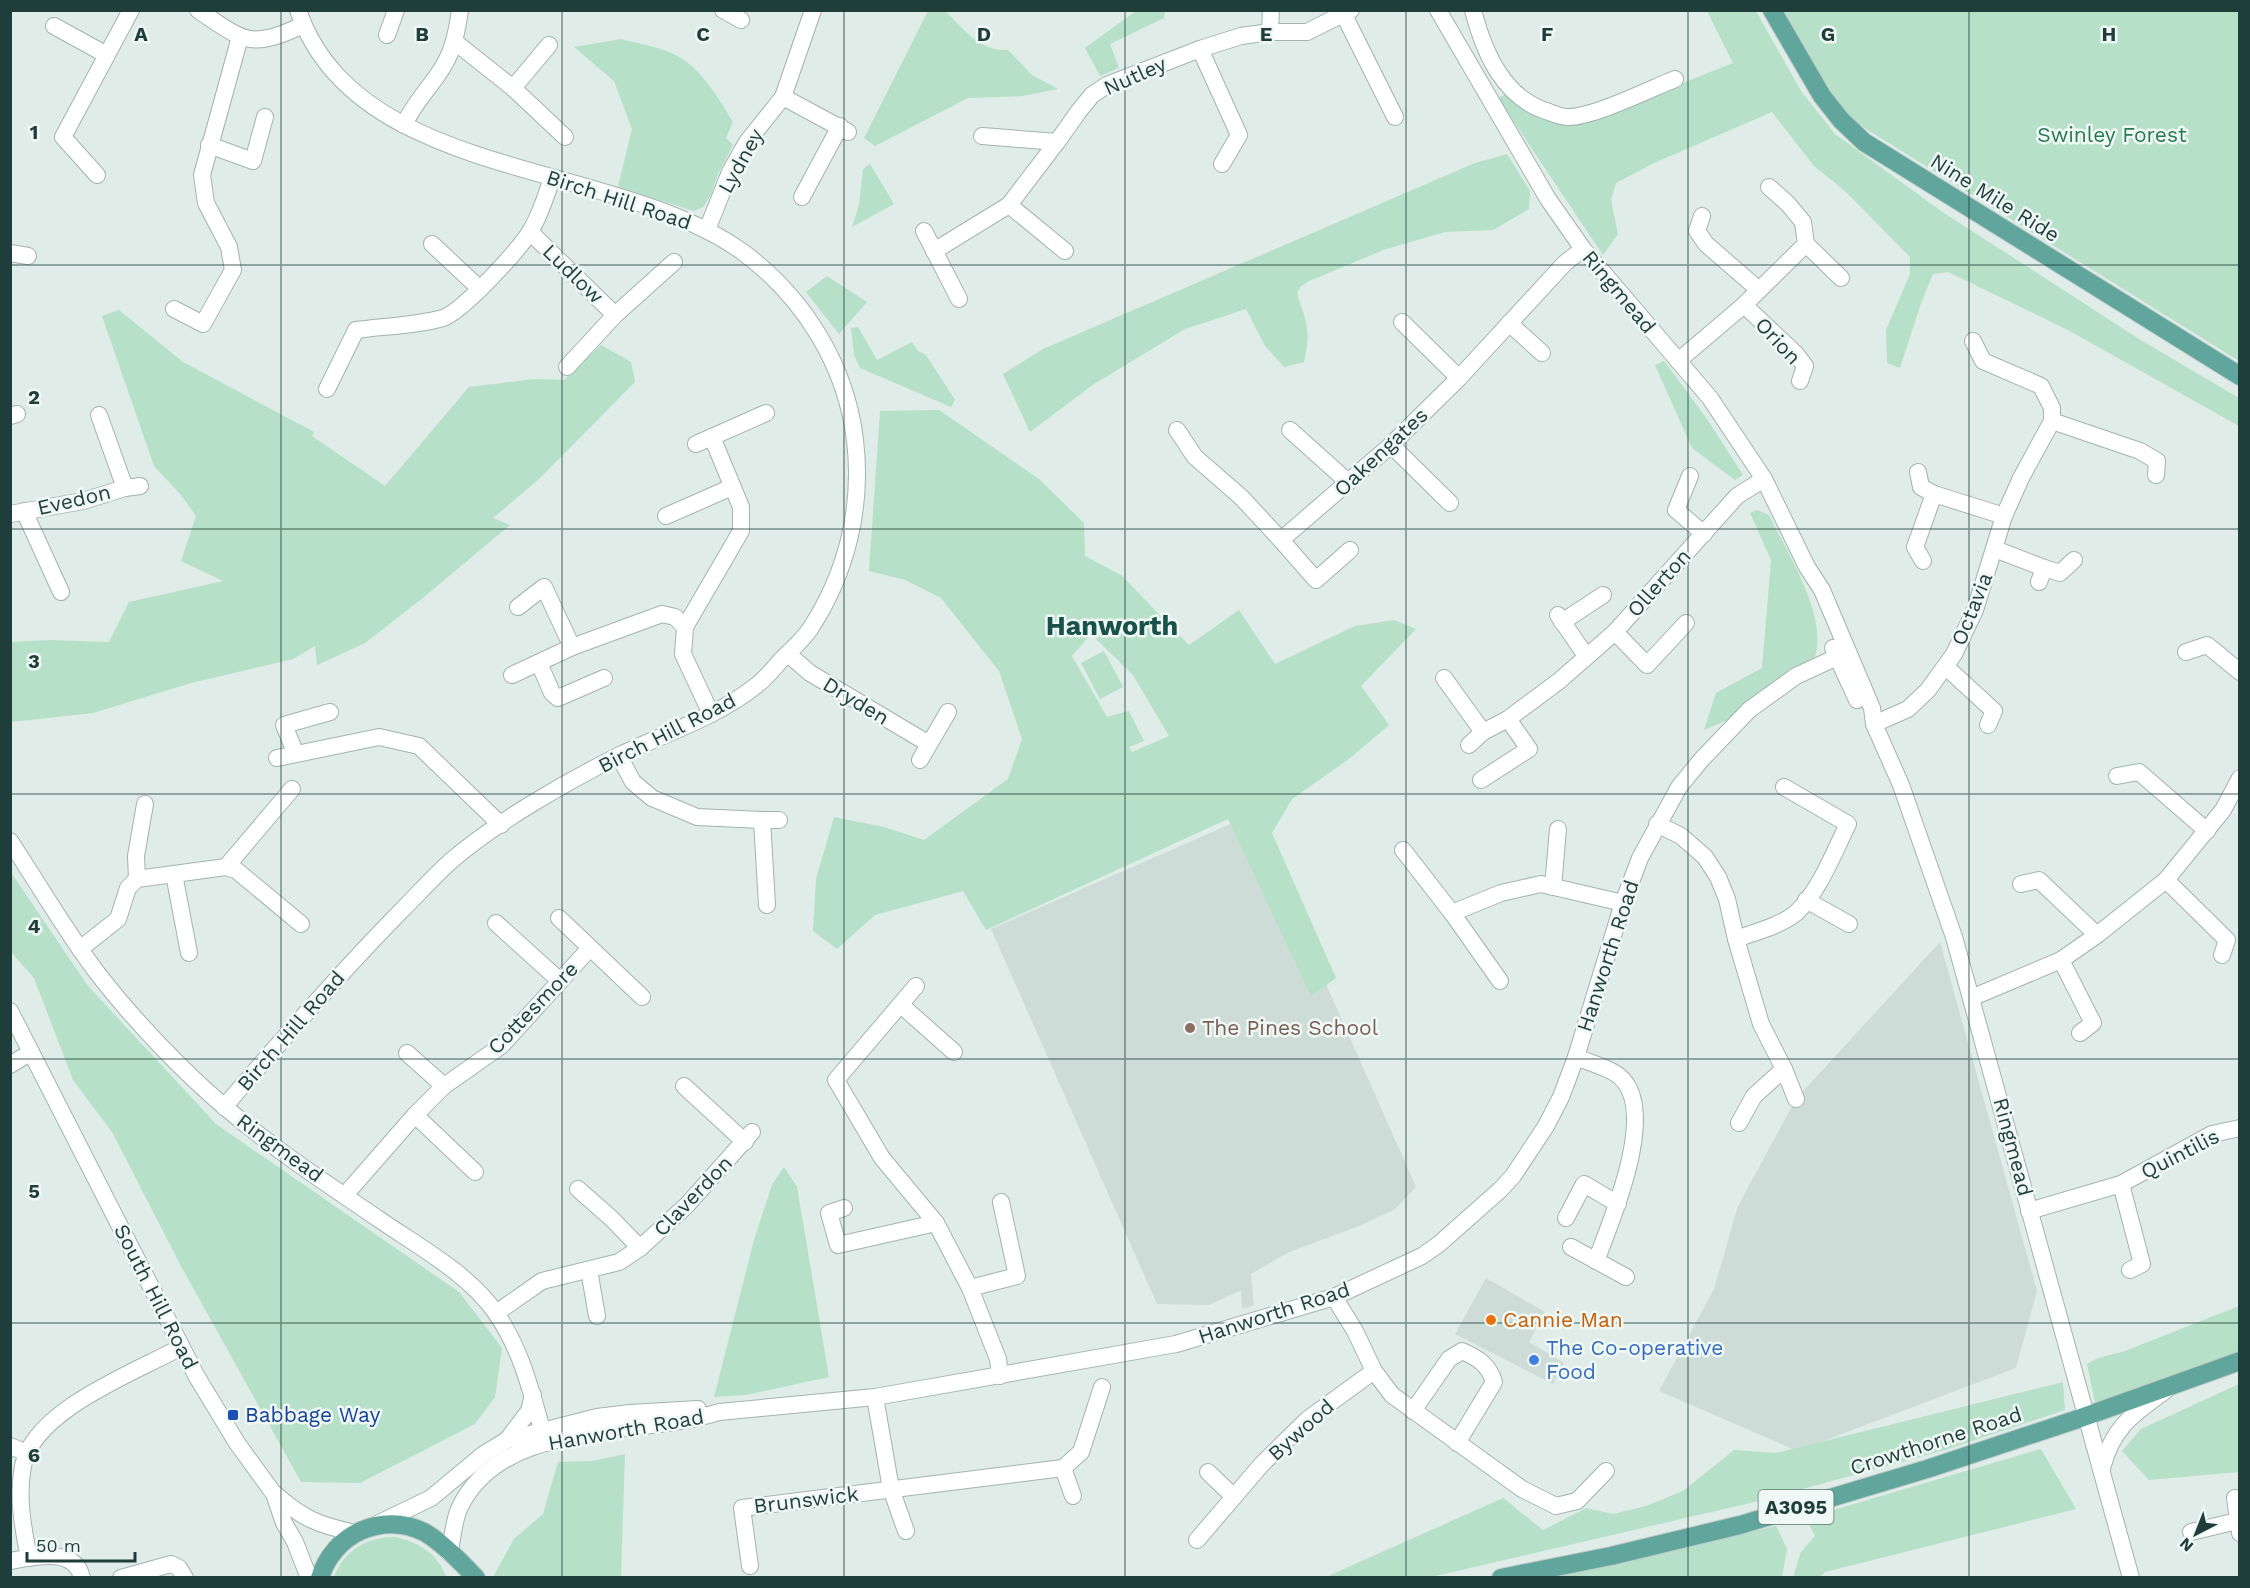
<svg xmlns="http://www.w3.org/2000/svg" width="2250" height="1588" font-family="'Work Sans',sans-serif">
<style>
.built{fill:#cedcd7}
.green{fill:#b6e0c7;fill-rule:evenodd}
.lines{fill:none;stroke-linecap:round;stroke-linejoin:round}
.minor-casing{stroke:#a2b4b0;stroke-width:18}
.major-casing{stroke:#c0c9c8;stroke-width:20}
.minor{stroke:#fff;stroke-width:16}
.major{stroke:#60a69d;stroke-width:18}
.grid{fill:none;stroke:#1f3e3a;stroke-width:1.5;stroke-opacity:0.55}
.education-dot{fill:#8d6e63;stroke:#f0f8f5;stroke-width:2}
.food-dot{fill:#e8710a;stroke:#f0f8f5;stroke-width:2}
.shop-dot{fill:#3f7fe0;stroke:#f0f8f5;stroke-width:2}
.transit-dot{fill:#1a4fb4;stroke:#f0f8f5;stroke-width:2}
.labels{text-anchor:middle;stroke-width:5;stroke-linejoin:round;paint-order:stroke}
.shield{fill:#f0f8f5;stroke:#5e7672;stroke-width:1.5}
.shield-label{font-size:20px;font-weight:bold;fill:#1f3e3a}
.street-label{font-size:21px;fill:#1f3e3a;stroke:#f0f8f5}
.park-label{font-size:21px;fill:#257950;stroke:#f0f8f5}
.education-label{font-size:21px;fill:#785e54;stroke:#f0f8f5;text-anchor:start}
.food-label{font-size:21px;fill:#c56008;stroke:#f0f8f5;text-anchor:start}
.shop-label{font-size:21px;fill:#366cbe;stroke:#f0f8f5;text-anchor:start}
.transit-label{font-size:21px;fill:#164399;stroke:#f0f8f5;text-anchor:start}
.district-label{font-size:27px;font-weight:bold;fill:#19524b;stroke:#f0f8f5}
.grid-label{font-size:20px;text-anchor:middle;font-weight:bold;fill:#1f3e3a;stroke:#f0f8f5;stroke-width:5;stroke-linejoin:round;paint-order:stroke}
</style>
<rect width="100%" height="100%" fill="#dfece8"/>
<g class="built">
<path d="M 1251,815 L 1416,1187 L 1395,1209 L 1364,1224 L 1287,1253 L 1251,1274 L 1254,1305 L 1242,1309 L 1241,1290 L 1209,1305 L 1157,1304 L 991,929 Z"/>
<path d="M 1940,942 L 2037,1291 L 2016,1368 L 1797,1451 L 1659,1391 L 1714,1289 L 1738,1206 L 1796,1099 Z"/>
<path d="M 1486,1278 L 1545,1312 L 1529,1342 L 1564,1363 L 1553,1384 L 1455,1334 Z"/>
</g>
<g class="green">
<path d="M 928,11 L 945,11 C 963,28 980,52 1008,50 L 1032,75 L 1058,89 L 1022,96 L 968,98 L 875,146 L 864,138 Z"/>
<path d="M 1136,11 L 1165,11 L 1164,18 L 1110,44 L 1119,68 L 1100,76 L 1085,48 Z"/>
<path d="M 1707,11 L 1756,11 L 1801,91 L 1835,134 L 1941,211 L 2139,339 L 2239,398 L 2239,426 L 2068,330 L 1948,272 L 1933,274 L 1921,303 L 1900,368 L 1887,363 L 1886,330 L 1910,274 L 1910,257 L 1845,191 L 1814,166 L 1772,112 L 1654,163 L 1616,183 L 1611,200 L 1618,234 L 1603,255 L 1498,98 L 1506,94 L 1590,120 L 1733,63 Z"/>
<path d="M 1782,11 L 2239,11 L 2239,361 L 1855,122 L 1817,78 Z"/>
<path d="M 621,39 C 639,44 663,47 679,57 C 703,71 719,99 733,122 L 726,138 L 733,145 L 718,174 L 711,195 L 703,207 L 694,211 L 618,187 L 632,129 L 614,81 L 574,47 Z"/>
<path d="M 1507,154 L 1530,191 L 1529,209 L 1493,230 L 1445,232 L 1386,249 L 1309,281 L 1300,287 L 1297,294 C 1307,323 1311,332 1304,362 L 1284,367 L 1265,346 L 1246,309 L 1185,329 L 1094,384 L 1030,432 L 1003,374 L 1043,349 L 1475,163 Z"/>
<path d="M 870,164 L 894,204 L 852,227 L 859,205 L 863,169 Z"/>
<path d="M 827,276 L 867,302 L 839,334 L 806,292 Z"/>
<path d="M 119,310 L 183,362 L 314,432 L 312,436 L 385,486 L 469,387 L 534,379 L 564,380 L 601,345 L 631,362 L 635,382 L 539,479 L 493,518 L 510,525 L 424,597 L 365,643 L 317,665 L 315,646 L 293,659 L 191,683 L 93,713 L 11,722 L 10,642 L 51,640 L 109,642 L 129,602 L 223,581 L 181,561 L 196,516 L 181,495 L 154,466 L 102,316 Z"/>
<path d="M 858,327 L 877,360 L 912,342 L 918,351 L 926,355 L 955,400 L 951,407 L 860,368 L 854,355 L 851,328 Z"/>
<path d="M 1664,361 L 1707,419 L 1743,475 L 1735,480 L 1692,448 L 1655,365 Z"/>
<path d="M 939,410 L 1039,479 L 1084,523 L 1085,556 L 1121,575 L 1189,645 L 1239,610 L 1275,664 L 1355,626 L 1394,620 L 1416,629 L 1361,686 L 1389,725 L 1349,759 L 1292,799 L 1272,833 L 1336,978 L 1311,996 L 1228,819 L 986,930 L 963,891 L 875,915 L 837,949 L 813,931 L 816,879 L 834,817 L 884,827 L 924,840 L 1008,779 L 1022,739 L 999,671 L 941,598 L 905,580 L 869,571 L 880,411 ZM 1091,634 L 1133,675 L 1169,736 L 1132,752 L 1129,747 L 1144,741 L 1129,711 L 1107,717 L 1072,656 Z"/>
<path d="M 1757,510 L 1769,515 C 1787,553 1828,615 1815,657 L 1794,670 L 1730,719 L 1704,730 L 1716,693 L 1762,668 L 1771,560 L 1750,513 Z"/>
<path d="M 1104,651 L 1123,687 L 1100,699 L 1081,663 Z"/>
<path d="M 10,871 L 88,986 L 216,1124 L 459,1292 L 502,1348 L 495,1397 L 475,1424 L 360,1483 L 301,1482 L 182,1268 L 112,1132 L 73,1080 L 34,978 L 11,952 Z"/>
<path d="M 784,1167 L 797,1187 L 829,1377 L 746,1395 L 714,1397 L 754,1240 L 772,1185 Z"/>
<path d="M 2239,1306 L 2239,1353 L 2096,1407 L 2087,1364 L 2098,1358 L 2125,1351 Z"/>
<path d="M 2063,1382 L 2065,1410 L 1945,1450 L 1759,1501 L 1431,1577 L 1326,1577 L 1503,1498 L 1543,1530 L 1586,1508 L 1613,1514 L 1646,1506 L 1683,1491 L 1734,1450 L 1776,1453 Z"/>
<path d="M 2239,1384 L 2239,1472 L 2149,1480 L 2122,1451 L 2141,1429 Z"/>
<path d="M 2041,1449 L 2076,1509 L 1825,1572 L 1820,1577 L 1793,1577 L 1801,1552 L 1815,1536 L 1806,1518 Z"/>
<path d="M 625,1454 L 621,1577 L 493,1577 L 514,1539 L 543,1514 L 558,1462 L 592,1461 Z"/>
<path d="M 1776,1526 L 1787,1549 L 1782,1577 L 1549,1578 Z"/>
<path d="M 395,1537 C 419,1542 438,1554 446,1577 L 334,1577 C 344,1550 367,1537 395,1537 Z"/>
</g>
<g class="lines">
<defs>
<g id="minor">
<path d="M 198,10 C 244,41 250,50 303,25"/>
<path d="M 723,10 L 741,20"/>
<path d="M 1438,10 L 1548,199 L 1583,249 L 1710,398 L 1764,479 L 1807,567 L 1822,590 L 1872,708 L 1874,724 L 1901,785 L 1954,937 L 2131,1578"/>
<path d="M 1473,10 C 1484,53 1504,99 1549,112 C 1554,114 1561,117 1567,117 C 1592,118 1650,89 1675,79"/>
<path d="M 1344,15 L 1395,117"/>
<path d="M 54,26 L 105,54"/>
<path d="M 1270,32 L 1271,10"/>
<path d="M 387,35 L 396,10"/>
<path d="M 455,42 L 513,88 L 565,137"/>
<path d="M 1200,49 L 1239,135 L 1222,164"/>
<path d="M 513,88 L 549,45"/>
<path d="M 783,97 L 848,132"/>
<path d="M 404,125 C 414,102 432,86 444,65 C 454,48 457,30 460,10"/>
<path d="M 982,136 L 1057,142"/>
<path d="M 209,145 L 253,161 L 265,117"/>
<path d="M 97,175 L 63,137 L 131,10"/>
<path d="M 802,197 L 840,126"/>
<path d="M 1009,205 L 1065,251"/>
<path d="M 1702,216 L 1697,231 L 1706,244 L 1759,290"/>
<path d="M 707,230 L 730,172 L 747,142 L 783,97 L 813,10"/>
<path d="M 924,231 L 959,299"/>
<path d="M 530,232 L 615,315"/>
<path d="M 432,244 L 480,289"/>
<path d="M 1806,244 L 1841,278"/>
<path d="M 934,251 L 1009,205 L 1057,142 L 1079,111 L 1092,95 L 1107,85 L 1200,49 L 1241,36 L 1270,32 L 1307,32 L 1351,10"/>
<path d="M 10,253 L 28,256"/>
<path d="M 1744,305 L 1796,354 L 1805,366 L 1800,381"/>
<path d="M 174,309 L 203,324 L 233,270 L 229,247 L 206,203 L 202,175 L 240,37"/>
<path d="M 1402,322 L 1459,378"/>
<path d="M 1509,323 L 1542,353"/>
<path d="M 1678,361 L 1744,305 L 1806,244 L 1803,222 L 1788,204 L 1769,187"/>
<path d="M 567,367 L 615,315 L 674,262"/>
<path d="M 327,389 L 356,330 C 385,326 415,326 443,318 C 463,311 520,249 531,230 C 541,213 546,196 552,178"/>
<path d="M 99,415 L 125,488"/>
<path d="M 10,416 L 17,414"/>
<path d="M 2052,421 L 2140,451 L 2157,461 L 2156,475"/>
<path d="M 1177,430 L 1195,457 L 1241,497 L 1281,540 L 1391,445 L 1459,378 L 1565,263 L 1583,249"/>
<path d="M 1290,430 L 1348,482"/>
<path d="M 696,444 L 766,413"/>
<path d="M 1391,445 L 1450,503"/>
<path d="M 1918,472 L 1921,487 L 1934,494 L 2004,516"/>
<path d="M 1690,476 L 1676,510 L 1704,534"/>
<path d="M 24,511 L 61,592"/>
<path d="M 10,514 L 83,501 L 125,488 L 140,486"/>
<path d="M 666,516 L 732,487"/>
<path d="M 1281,540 L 1316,580 L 1350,550"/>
<path d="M 1995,549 L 2044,568 L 2039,582"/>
<path d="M 1923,561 L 1915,547 L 1934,494"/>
<path d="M 2044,568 L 2060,573 L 2074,560"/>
<path d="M 518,607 L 544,587 L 572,647"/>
<path d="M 1558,615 L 1586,656"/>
<path d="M 1562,622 L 1603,595"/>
<path d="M 685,627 L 741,531 L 741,507 L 712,437"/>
<path d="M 1615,632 L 1647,665 L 1686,623"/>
<path d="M 1833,648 L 1857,700"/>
<path d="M 2186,652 L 2207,645 L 2240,672"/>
<path d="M 788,654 L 810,673 L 929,744"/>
<path d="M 539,663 L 552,693 L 558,698 L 604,678"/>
<path d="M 1946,667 L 1994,711 L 1988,725"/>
<path d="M 512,675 L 572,647 L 662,614 L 675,617 L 685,627 L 683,654 L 711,714"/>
<path d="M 1444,678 L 1483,732"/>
<path d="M 1874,724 L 1908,709 L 1928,690 L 1954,654 L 1975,610 L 2004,516 L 2021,478 L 2052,421 L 2052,408 L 2041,386 L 1983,361 L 1973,341"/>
<path d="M 1469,745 L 1483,732 L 1508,719 L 1559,681 L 1615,632 L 1737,496 L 1764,479"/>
<path d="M 295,752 L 284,725 L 330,712"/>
<path d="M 619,756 L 633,782 L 652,798 L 697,817 L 762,820 L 767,905"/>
<path d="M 277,758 L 379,737 L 419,746 L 501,825"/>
<path d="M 920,760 L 948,712"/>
<path d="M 2117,776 L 2139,772 L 2207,831"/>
<path d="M 1481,780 L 1529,749 L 1508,719"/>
<path d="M 762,820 L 779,820"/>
<path d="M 1657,824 L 1681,836 L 1705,857 L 1718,877 L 1727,899 L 1736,939 L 1761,1024 L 1784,1069 L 1796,1099"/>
<path d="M 10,841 C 39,885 66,932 98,974 C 133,1019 182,1071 226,1108 C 274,1149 327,1184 380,1220 C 419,1247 468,1273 496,1313 C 524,1354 532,1397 546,1443"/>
<path d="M 1403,850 L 1452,913 L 1500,981"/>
<path d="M 226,867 L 292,789"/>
<path d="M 174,874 L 189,953"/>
<path d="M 137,879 L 136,856 L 145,804"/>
<path d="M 2166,880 L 2227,940 L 2222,955"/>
<path d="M 2021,884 L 2039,880 L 2097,935"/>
<path d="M 1553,887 L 1558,829"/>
<path d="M 1806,900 L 1849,924"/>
<path d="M 1452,913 L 1501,893 L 1541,884 L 1623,903"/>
<path d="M 559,918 L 642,997"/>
<path d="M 496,923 L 560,981"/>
<path d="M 1736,939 C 1755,932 1780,926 1796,913 C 1819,892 1834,852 1848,824 L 1784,787"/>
<path d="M 80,949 L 118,919 L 128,888 L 137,879 L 226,867 L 236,870 L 301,924"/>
<path d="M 2061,960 L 2093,1023 L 2080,1033"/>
<path d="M 916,986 L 836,1080 L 882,1158 L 936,1223 L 970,1288 L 998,1359 L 1000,1376"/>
<path d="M 1971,998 L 2061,960 L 2097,935 L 2166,880 L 2223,810 L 2240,778"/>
<path d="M 901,1005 L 954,1052"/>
<path d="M 10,1011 L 197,1377 L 237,1443 L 274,1494 L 284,1523 L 295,1542 L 309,1578"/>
<path d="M 407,1053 L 444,1086"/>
<path d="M 1576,1057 C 1588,1062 1610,1068 1619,1076 C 1660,1109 1611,1221 1596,1261"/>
<path d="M 10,1065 L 31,1052"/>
<path d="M 684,1086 L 745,1142"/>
<path d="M 224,1107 C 282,1040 341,972 403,909 C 419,893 435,875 452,860 C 498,821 566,782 620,755 C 666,733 717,717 757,685 C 766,678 774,668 781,660 C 791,650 803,640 810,629 C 847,573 863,506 855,440 C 846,365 804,298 744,253 C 616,159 357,182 298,10"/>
<path d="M 415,1115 L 475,1172"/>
<path d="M 1739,1123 L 1754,1096 L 1784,1069"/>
<path d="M 2121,1184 L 2142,1264 L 2130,1270"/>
<path d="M 578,1189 L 612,1219 L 640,1248"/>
<path d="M 345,1195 L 415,1115 L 444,1086 L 501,1046 L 590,948"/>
<path d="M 844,1208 L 829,1213 L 838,1245 L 936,1223"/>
<path d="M 2029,1211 L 2121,1184 L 2212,1134 L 2240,1128"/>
<path d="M 1566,1218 L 1584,1184 L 1618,1204"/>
<path d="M 1571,1247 L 1626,1277"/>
<path d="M 589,1270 L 597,1316"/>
<path d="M 970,1288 L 1017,1276 L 1001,1202"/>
<path d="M 1334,1297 L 1355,1331 L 1374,1371 L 1392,1395 L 1522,1489 L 1556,1506 L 1577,1501 L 1606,1471"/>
<path d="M 496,1313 L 542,1281 L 619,1262 L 640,1248 L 687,1205 L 752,1132"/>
<path d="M 875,1397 L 891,1489 L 906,1531"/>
<path d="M 1413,1411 L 1449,1359 L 1462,1351 C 1478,1358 1489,1365 1494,1382 L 1457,1443"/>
<path d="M 507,1440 L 529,1411 L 533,1395"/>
<path d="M 10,1446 L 27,1453"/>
<path d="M 1063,1468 L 1073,1496"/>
<path d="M 2102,1468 C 2113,1427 2132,1415 2165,1391"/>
<path d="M 1208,1472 L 1234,1497"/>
<path d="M 275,1494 C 303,1519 319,1525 355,1533"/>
<path d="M 2235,1498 L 2240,1533"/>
<path d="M 375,1525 L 431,1498 L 484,1454 L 507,1440 L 597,1417 L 630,1413 L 698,1409"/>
<path d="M 2191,1532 L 2237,1521"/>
<path d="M 1197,1540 L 1262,1464 L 1308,1419 L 1374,1371"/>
<path d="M 449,1553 C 453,1539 453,1523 459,1509 C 501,1417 640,1438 719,1412 L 875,1397 L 1176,1344 L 1334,1297 L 1422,1256 L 1439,1244 L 1500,1190 L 1513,1176 L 1546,1126 L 1561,1097 L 1576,1057 L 1623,903 L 1640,858 L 1679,787 L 1702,759 L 1749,710 L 1796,676 L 1848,652"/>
<path d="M 29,1558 C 23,1528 17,1497 23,1466 C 33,1410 136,1372 181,1347"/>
<path d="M 10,1561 C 33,1557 75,1546 82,1578"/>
<path d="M 750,1566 L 742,1508 L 1063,1468 L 1081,1452 L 1102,1387"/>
<path d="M 121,1578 L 171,1564 L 179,1568 L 185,1578"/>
</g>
<g id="major">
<path d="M 1772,10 L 1822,96 L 1841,120 L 1864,142 L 2240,376"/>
<path d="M 320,1578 C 333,1534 382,1511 424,1532 C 440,1541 463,1564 476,1578"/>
<path d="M 1501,1578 L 1611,1556 L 1740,1525 L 1927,1469 L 2075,1420 L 2240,1361"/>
</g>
</defs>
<use href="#minor" class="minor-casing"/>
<use href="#major" class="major-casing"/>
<use href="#minor" class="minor"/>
<use href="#major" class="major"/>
</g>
<path class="grid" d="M 281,10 L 281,1578M 562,10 L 562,1578M 844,10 L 844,1578M 1125,10 L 1125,1578M 1406,10 L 1406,1578M 1688,10 L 1688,1578M 1969,10 L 1969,1578M 10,265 L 2240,265M 10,529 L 2240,529M 10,794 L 2240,794M 10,1059 L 2240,1059M 10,1323 L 2240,1323"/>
<circle class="education-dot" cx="1190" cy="1028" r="6"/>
<circle class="food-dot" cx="1491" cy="1320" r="6"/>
<circle class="shop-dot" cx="1534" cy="1360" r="6"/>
<rect class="transit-dot" x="227" y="1409" width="12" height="12" rx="3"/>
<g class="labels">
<rect class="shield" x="1758.5" y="1490" width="75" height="34" rx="4.5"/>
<g class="shield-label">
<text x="1796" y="1514">A3095</text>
</g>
<g class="street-label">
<text transform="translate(1135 76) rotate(-24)" y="7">Nutley</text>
<text transform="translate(741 161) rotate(-61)" y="7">Lydney</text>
<text transform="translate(1995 198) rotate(32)" y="7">Nine Mile Ride</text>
<text transform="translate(619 200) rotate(18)" y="7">Birch Hill Road</text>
<text transform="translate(573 274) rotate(44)" y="7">Ludlow</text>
<text transform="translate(1619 292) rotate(50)" y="7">Ringmead</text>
<text transform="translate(1778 341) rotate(47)" y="7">Orion</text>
<text transform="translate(1381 452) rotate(-43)" y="7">Oakengates</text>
<text transform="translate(74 500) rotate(-13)" y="7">Evedon</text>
<text transform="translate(1659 583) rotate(-48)" y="7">Ollerton</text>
<text transform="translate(1972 609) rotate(-68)" y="7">Octavia</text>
<text transform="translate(856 701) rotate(31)" y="7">Dryden</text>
<text transform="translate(667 733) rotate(-27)" y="7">Birch Hill Road</text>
<text transform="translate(1608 956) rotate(-72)" y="7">Hanworth Road</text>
<text transform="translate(533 1008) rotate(-46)" y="7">Cottesmore</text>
<text transform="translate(291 1031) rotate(-49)" y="7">Birch Hill Road</text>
<text transform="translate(2013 1147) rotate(75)" y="7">Ringmead</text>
<text transform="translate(280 1148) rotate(36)" y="7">Ringmead</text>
<text transform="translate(2180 1154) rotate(-27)" y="7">Quintilis</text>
<text transform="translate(693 1196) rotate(-46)" y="7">Claverdon</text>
<text transform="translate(156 1297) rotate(63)" y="7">South Hill Road</text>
<text transform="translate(1274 1313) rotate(-18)" y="7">Hanworth Road</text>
<text transform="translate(626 1430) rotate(-10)" y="7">Hanworth Road</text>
<text transform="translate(1301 1430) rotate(-42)" y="7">Bywood</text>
<text transform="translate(1936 1441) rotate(-18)" y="7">Crowthorne Road</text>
<text transform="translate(806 1500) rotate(-7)" y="7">Brunswick</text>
</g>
<g class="park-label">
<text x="2112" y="142">Swinley Forest</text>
</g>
<g class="education-label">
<text x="1202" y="1035">The Pines School</text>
</g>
<g class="food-label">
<text x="1503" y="1327">Cannie Man</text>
</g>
<g class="shop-label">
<text x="1546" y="1355">The Co-operative<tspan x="1546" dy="24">Food</tspan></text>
</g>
<g class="transit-label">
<text x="245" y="1422">Babbage Way</text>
</g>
<g class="district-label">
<text x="1112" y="635">Hanworth</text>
</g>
</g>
<g class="grid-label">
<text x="141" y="41">A</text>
<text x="422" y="41">B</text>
<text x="703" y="41">C</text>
<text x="984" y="41">D</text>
<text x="1266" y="41">E</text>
<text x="1547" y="41">F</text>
<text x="1828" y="41">G</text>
<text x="2109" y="41">H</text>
<text x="34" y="139">1</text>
<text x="34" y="404">2</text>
<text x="34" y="668">3</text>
<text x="34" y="933">4</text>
<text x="34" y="1198">5</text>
<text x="34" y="1462">6</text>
</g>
<rect width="2250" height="1588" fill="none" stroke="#1f3e3a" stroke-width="24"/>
<g transform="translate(2196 1534) rotate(222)" stroke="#f0f8f5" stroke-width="4.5" paint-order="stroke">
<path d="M0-4.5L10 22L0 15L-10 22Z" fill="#1f3e3a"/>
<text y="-9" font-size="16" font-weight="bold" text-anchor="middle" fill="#1f3e3a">N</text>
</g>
<path d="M27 1552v9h108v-9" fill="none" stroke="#1f3e3a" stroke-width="3"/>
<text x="36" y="1552" font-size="18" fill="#1f3e3a" stroke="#f0f8f5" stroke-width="4.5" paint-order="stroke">50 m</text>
</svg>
